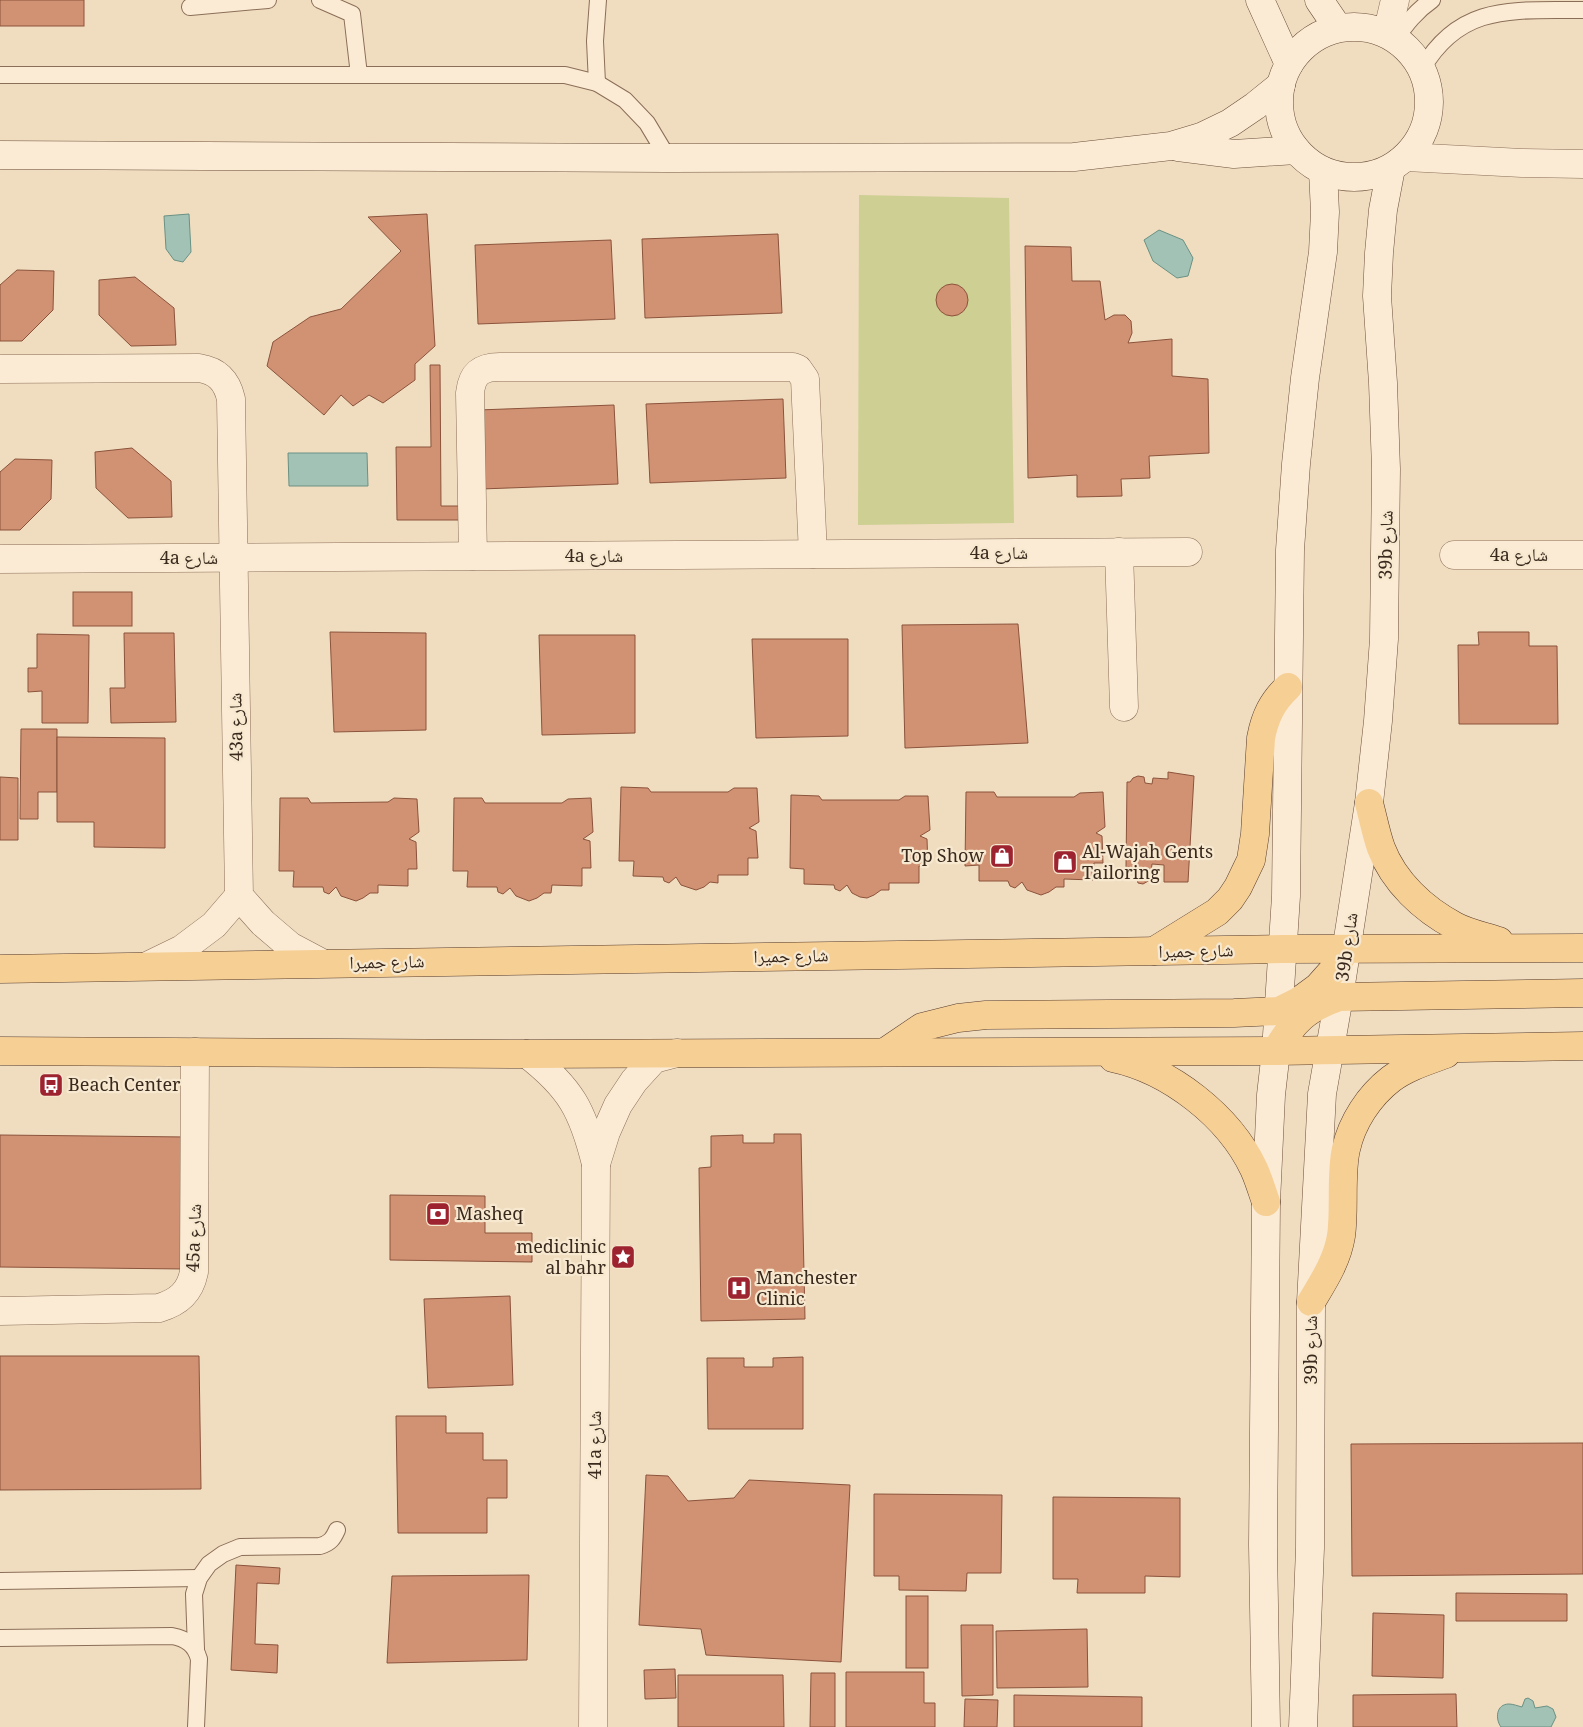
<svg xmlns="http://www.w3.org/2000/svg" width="1583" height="1727" font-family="Georgia,'Noto Naskh Arabic',serif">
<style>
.green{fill:#cecf93}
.water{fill:#a3c2b6;stroke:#6a9183}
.building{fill:#d19274;stroke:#8b533b}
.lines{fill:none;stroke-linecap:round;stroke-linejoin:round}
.lane-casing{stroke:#8b6e57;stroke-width:18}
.street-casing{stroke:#8b6e57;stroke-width:29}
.secondary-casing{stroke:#6c4f3a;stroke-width:29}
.primary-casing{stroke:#583c2c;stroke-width:29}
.lane{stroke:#fbebd4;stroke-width:16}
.street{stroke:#fbebd4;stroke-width:28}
.secondary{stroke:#fbebd4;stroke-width:28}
.primary{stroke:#f6cf95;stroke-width:28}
.labels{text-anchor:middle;stroke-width:4.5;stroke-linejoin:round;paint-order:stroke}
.street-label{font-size:18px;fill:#39281c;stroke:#f7e8d0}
.poi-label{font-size:18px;fill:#39281c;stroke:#f7e8d0;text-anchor:start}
</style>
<rect width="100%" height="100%" fill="#f0ddc0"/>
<path class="green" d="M 859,195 L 1009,198 L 1014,523 L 858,525 Z"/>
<g class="water">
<path d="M 189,214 L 191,252 L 183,262 L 174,260 L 166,249 L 164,216 Z"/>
<path d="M 1159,230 L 1183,240 L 1193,258 L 1188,276 L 1177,278 L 1153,261 L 1144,240 Z"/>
<path d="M 288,453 L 367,453 L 368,486 L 289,486 Z"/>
<path d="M 1528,1698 L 1533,1701 L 1535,1708 L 1547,1706 L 1553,1709 L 1556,1717 L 1551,1727 L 1501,1727 C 1495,1719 1496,1704 1509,1704 C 1513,1704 1518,1706 1522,1707 L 1525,1699 Z"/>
</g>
<g class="building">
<rect x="0" y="0" width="84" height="26"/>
<path d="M 427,214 L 435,346 L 415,364 L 415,380 L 383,403 L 369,395 L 353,406 L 341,395 L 324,415 L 267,366 L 273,342 L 310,317 L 341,309 L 401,251 L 368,217 Z"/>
<path d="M 778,234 L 782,313 L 645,318 L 642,239 Z"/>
<path d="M 611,240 L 615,319 L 478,324 L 475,245 Z"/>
<path d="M 1025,246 L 1071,247 L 1072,281 L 1100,281 L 1105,320 L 1114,315 L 1125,315 L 1131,321 L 1132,333 L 1128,343 L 1172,339 L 1172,376 L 1208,379 L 1209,453 L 1149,456 L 1150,478 L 1121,479 L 1122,496 L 1077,497 L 1077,475 L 1028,478 Z"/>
<path d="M 17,270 L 54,271 L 53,310 L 22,341 L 0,341 L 0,285 Z"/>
<path d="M 135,277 L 174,308 L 176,345 L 131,346 L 99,315 L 99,280 Z"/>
<circle cx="952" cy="300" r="16"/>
<path d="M 430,365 L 440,365 L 441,506 L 464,506 L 464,520 L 397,520 L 396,447 L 431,447 Z"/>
<path d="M 783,399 L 786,478 L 650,483 L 646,404 Z"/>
<path d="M 614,405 L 618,484 L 481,489 L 478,410 Z"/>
<path d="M 132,448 L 171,481 L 172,517 L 128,518 L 96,488 L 95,452 Z"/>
<path d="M 15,459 L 52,460 L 51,499 L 20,530 L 0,530 L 0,472 Z"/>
<rect x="73" y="592" width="59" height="34"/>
<path d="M 1018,624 L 1028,743 L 905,748 L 902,625 Z"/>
<path d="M 330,632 L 426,633 L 426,730 L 334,732 Z"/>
<path d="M 1478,632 L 1529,632 L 1529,646 L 1557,646 L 1558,724 L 1459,724 L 1458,645 L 1479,645 Z"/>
<path d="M 124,633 L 174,633 L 176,722 L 111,723 L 110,688 L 125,688 Z"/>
<path d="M 37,634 L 89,635 L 88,723 L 42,723 L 42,691 L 28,692 L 28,668 L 37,668 Z"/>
<path d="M 539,635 L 635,635 L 635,733 L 542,735 Z"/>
<path d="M 752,639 L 848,639 L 848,736 L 756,738 Z"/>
<path d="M 21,729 L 57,729 L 57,792 L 38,792 L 38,819 L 20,819 Z"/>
<path d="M 57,737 L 165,738 L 165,848 L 94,847 L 94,822 L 57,822 Z"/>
<path d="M 1168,772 L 1194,776 L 1188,882 L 1164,882 L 1164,865 L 1152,864 L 1150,880 L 1143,884 L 1138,883 L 1134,868 L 1126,867 L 1127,782 L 1130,782 L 1133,778 L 1138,776 L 1144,777 L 1145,783 L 1152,784 L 1153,778 L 1168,779 Z"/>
<path d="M 0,777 L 18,778 L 18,840 L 0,840 Z"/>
<path d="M 621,787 L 648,788 L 651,792 L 728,792 L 734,788 L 757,788 L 759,822 L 749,828 L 756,831 L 758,858 L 748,858 L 748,875 L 718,875 L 718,883 L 710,882 L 704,887 L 696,890 L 681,885 L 676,877 L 669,883 L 664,881 L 663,877 L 633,876 L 634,861 L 619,861 Z"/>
<path d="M 966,792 L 994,792 L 997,797 L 1074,797 L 1080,793 L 1103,792 L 1105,827 L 1096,833 L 1102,836 L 1103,863 L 1094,863 L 1093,880 L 1064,879 L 1064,887 L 1056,887 L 1049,892 L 1041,895 L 1027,890 L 1022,882 L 1015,888 L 1010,886 L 1008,881 L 979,881 L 979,865 L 965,866 Z"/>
<path d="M 791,795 L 819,796 L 822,800 L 899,800 L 905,796 L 928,796 L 930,830 L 920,836 L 927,839 L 928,866 L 919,866 L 919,883 L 889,883 L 889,890 L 881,890 L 874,895 L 867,898 L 860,897 L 852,893 L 847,885 L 840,891 L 835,889 L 834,885 L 804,884 L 804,869 L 790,868 Z"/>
<path d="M 280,798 L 308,798 L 311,803 L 388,802 L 394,798 L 417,799 L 419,832 L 409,839 L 416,842 L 417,869 L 408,869 L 408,886 L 378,885 L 378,893 L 370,893 L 363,898 L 356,901 L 341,896 L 336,887 L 329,894 L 324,892 L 323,887 L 293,887 L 294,871 L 279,871 Z"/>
<path d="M 454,798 L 482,798 L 485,803 L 562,803 L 568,799 L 591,798 L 593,832 L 583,839 L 590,841 L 591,868 L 582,868 L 582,886 L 552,885 L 551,893 L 544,893 L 537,898 L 529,901 L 516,896 L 510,888 L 503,894 L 498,892 L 497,887 L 467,887 L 468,871 L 453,871 Z"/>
<path d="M 774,1134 L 801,1134 L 805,1319 L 701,1321 L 699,1168 L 711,1167 L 711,1136 L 743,1135 L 743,1143 L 774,1143 Z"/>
<path d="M 0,1135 L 187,1137 L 186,1269 L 0,1267 Z"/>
<path d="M 390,1195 L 485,1196 L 485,1233 L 532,1233 L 532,1262 L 390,1260 Z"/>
<path d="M 510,1296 L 513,1385 L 428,1388 L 424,1299 Z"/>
<path d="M 0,1356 L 199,1356 L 201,1489 L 0,1490 Z"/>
<path d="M 803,1357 L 803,1429 L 708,1429 L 707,1358 L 744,1358 L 744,1367 L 773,1367 L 773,1358 Z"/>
<path d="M 396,1416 L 446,1416 L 446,1433 L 483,1433 L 483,1460 L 507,1460 L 507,1498 L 487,1498 L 487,1533 L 398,1533 Z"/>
<path d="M 1583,1443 L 1583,1574 L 1352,1576 L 1351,1444 Z"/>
<path d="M 646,1475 L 668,1476 L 688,1501 L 734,1498 L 749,1480 L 850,1485 L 841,1662 L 706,1655 L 701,1629 L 639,1625 Z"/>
<path d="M 874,1494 L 1002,1495 L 1001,1573 L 967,1573 L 966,1591 L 899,1590 L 899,1576 L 874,1576 Z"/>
<path d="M 1053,1497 L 1180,1498 L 1180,1577 L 1145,1576 L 1145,1593 L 1077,1593 L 1078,1579 L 1053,1579 Z"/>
<path d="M 236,1565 L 280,1568 L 279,1584 L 257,1583 L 255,1644 L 278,1645 L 277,1673 L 231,1670 Z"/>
<path d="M 529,1575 L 527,1660 L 387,1663 L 392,1576 Z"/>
<path d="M 1456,1593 L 1567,1594 L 1567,1621 L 1456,1621 Z"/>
<rect x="906" y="1596" width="22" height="72"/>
<path d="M 1373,1613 L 1444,1615 L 1443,1678 L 1372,1676 Z"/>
<path d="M 961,1625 L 993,1625 L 993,1695 L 962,1696 Z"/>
<path d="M 1087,1629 L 1088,1687 L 997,1688 L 996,1631 Z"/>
<path d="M 675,1669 L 676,1698 L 645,1699 L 644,1670 Z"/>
<path d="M 846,1672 L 924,1672 L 924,1703 L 935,1703 L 935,1727 L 846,1727 Z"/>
<path d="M 811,1673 L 835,1673 L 835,1727 L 810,1727 Z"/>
<path d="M 678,1675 L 783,1675 L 784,1727 L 678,1727 Z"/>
<path d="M 1456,1694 L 1457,1727 L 1353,1727 L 1353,1695 Z"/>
<path d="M 1014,1695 L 1142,1697 L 1142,1727 L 1014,1727 Z"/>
<path d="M 965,1699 L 998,1700 L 997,1727 L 964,1727 Z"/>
</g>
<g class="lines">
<defs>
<g id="lane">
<path d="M 320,0 L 352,14 L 359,75"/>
<path d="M 190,7 L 268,0"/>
<path d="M 1395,40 C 1406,24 1416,11 1432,0"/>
<path d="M 1422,69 C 1461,2 1515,11 1583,10"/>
<path d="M 0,75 L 565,75 L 597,83 L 625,100 L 647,123 L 668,158"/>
<path d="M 597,83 L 595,41 L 598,0"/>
<path d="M 0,1581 L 199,1578"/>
<path d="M 0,1638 L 172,1636 C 187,1639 195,1645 199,1659 L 196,1727"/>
<path d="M 196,1649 L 194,1594 L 199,1578 L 209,1564 L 223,1554 L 240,1547 L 320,1546 C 330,1543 333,1539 337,1530"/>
</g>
<g id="street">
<path d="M 1387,34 L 1395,0"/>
<path d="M 1406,157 L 1522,163 L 1583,164"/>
<path d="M 0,369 L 199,368 C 218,371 227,381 231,399 L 239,896 L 263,923 L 290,946 L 322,963"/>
<path d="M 1119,552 L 1124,707"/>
<path d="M 1454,555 L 1583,555"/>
<path d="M 473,556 L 470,393 C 472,374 480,367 500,367 L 793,367 L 798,369 L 805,379 L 813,554"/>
<path d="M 0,559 L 1188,552"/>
<path d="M 147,966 L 182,949 L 214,925 L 239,896"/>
<path d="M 527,1054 C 571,1088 583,1111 596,1164 L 593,1727"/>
<path d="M 596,1164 L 606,1132 L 618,1105 L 634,1081 L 654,1059 L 677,1053"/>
<path d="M 0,1311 L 159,1308 C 179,1302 190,1292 194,1272 L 195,1052"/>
</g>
<g id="secondary">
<path d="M 1260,0 L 1289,64"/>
<path d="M 1319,0 L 1338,28"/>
<circle cx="1354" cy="102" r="75"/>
<path d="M 1178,147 L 1234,154 L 1296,150"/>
<path d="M 0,155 L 668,158 L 1074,157 L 1171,146 L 1201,137 L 1230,123 L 1255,106 L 1281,85"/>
<path d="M 1266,1727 L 1263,1545 L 1266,1202 L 1271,1095 L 1276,1051 L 1286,896 L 1290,550 L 1296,464 L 1305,378 L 1323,252 L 1325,212 L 1323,171"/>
<path d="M 1303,1727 L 1310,1548 L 1311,1302 L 1322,1094 L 1339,997 L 1369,803 L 1378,721 L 1384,639 L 1386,469 L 1383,383 L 1377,296 L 1379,253 L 1383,210 L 1391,168"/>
</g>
<g id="primary">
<path d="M 1369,803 C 1373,818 1376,834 1381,848 C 1394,882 1423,909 1455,926 C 1468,933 1484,936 1499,941"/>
<path d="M 1154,951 L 1217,912 L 1230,899 L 1238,887 L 1251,860 L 1255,834 L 1261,738 C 1265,717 1272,702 1288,687"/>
<path d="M 0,969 L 1283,949 L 1583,948"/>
<path d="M 0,1051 L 527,1054 L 1276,1051 L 1583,1046"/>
<path d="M 1276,1051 C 1293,1021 1307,1008 1339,997 L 1583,993"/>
<path d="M 885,1052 L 922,1027 L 958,1018 L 986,1015 L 1234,1013 L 1279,1011 L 1299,1001 L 1318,987 L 1334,969 L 1346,949"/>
<path d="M 1113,1058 C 1170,1070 1229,1116 1254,1169 C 1259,1180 1262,1191 1266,1202"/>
<path d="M 1311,1302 C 1323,1282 1337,1261 1341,1236 C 1345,1209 1340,1175 1346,1149 C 1352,1122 1369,1096 1391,1079 C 1407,1067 1427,1061 1446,1054"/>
</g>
</defs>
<use href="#lane" class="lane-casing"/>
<use href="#street" class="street-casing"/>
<use href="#secondary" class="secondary-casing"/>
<use href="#primary" class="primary-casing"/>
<use href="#lane" class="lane"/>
<use href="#street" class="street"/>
<use href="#secondary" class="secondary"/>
<use href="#primary" class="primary"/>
</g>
<defs>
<symbol id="shop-square" viewBox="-11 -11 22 22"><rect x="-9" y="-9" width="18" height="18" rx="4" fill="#9d2330" stroke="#f7e8d0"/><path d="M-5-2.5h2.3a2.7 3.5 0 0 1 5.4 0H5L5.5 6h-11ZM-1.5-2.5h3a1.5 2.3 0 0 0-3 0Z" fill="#fff"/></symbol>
<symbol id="bus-square" viewBox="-11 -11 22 22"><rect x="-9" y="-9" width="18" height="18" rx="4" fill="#9d2330" stroke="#f7e8d0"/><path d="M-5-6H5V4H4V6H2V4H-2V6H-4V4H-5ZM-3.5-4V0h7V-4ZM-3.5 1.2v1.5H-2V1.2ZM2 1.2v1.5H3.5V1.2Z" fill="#fff"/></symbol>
<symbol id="bank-square" viewBox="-11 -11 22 22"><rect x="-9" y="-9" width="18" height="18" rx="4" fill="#9d2330" stroke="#f7e8d0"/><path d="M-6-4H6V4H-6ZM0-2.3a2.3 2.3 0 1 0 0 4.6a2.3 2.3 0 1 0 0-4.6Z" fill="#fff"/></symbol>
<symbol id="sight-square" viewBox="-11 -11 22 22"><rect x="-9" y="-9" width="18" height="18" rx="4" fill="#9d2330" stroke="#f7e8d0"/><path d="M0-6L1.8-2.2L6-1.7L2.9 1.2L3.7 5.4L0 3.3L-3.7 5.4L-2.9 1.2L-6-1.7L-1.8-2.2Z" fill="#fff"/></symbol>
<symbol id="hospital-square" viewBox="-11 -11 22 22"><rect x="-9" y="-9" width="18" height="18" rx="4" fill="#9d2330" stroke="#f7e8d0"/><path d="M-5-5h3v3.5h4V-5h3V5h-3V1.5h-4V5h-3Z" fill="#fff"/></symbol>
</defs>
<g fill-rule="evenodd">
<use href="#shop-square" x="988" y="842" width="28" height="28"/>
<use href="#shop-square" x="1051" y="848" width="28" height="28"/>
<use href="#bus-square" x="37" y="1071" width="28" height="28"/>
<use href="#bank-square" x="424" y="1200" width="28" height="28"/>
<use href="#sight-square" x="609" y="1243" width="28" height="28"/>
<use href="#hospital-square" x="725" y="1274" width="28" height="28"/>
</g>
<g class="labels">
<g class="street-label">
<text transform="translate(1386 545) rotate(-89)" y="6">39b شارع</text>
<text x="999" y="559">4a شارع</text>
<text x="1519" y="561">4a شارع</text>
<text x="594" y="562">4a شارع</text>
<text x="189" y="564">4a شارع</text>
<text transform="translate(236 727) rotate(-91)" y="6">43a شارع</text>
<text transform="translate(1347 947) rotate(-82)" y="6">39b شارع</text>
<text transform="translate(1196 951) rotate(-1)" y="6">شارع جميرا</text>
<text transform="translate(791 956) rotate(-1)" y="6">شارع جميرا</text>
<text transform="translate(387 962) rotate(-1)" y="6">شارع جميرا</text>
<text transform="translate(194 1238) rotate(-88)" y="6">45a شارع</text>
<text transform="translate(1311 1350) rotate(-90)" y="6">39b شارع</text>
<text transform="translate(595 1445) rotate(-90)" y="6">41a شارع</text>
</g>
<g class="poi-label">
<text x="1082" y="858">Al-Wajah Gents<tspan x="1082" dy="21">Tailoring</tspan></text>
<text x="984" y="862" text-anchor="end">Top Show</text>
<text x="68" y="1091">Beach Center</text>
<text x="456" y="1220">Masheq</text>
<text x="606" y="1253" text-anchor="end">mediclinic<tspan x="606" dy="21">al bahr</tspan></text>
<text x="756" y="1284">Manchester<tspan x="756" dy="21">Clinic</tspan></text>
</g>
</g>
</svg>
